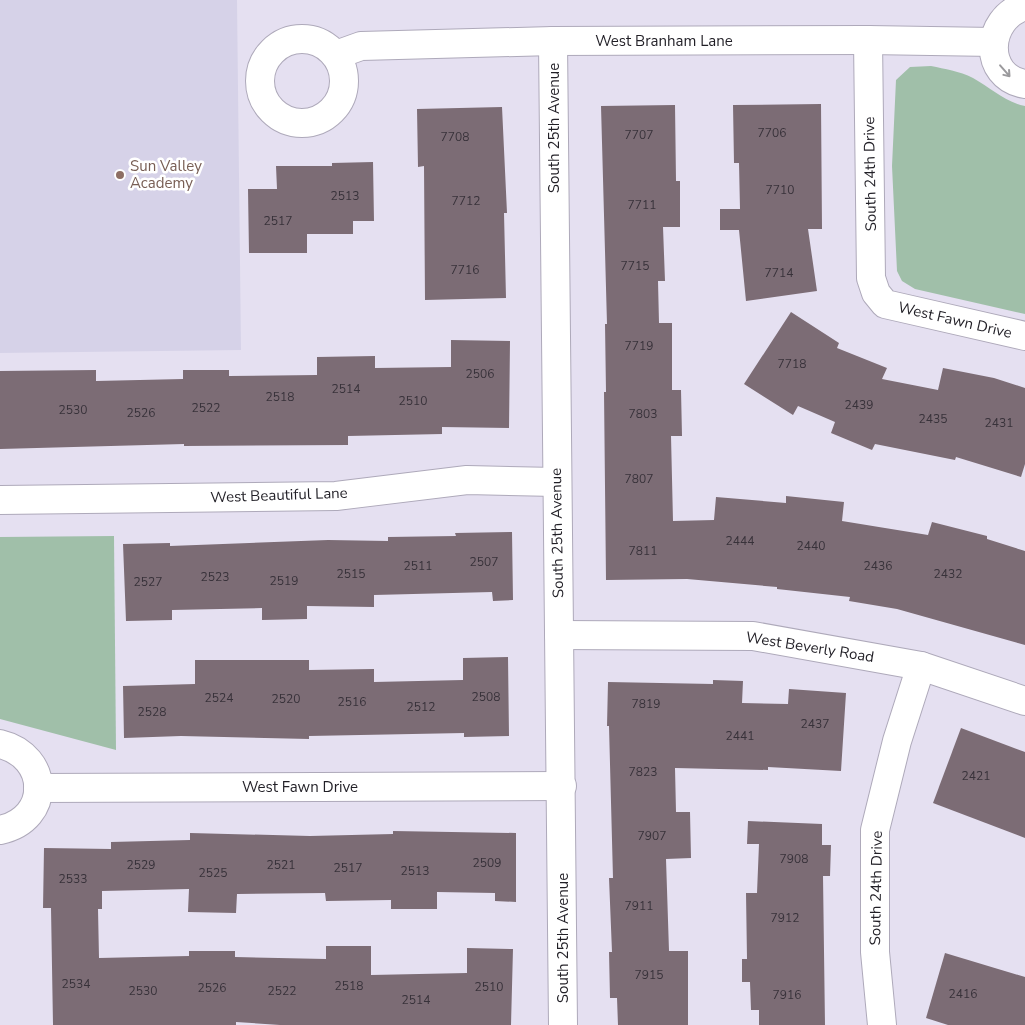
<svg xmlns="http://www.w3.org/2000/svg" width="1025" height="1025" font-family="'Nunito Sans',sans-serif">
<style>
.education{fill:#d6d2e8}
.green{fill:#a0bfa9}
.building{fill:#7c6c75}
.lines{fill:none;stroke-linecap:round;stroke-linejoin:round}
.street-casing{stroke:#aea9ba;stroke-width:30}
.street{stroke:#fff;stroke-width:28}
.oneway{stroke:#9b9a9d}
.education-dot{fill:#8d6e63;stroke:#fff;stroke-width:2}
.labels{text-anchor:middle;stroke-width:5;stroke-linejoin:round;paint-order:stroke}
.number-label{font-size:12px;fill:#38323a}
.street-label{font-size:15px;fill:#211f26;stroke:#fff}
.education-label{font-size:15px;fill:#785e54;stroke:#fff;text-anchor:start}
</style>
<rect width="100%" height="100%" fill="#e5e0f1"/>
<path class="education" d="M 0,0 L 237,0 L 241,350 L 0,353 Z"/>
<g class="green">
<path d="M 931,66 C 945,69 959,71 973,78 C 991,88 1005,102 1025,106 L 1025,314 L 915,289 L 902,281 L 897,271 L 892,166 L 896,80 L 910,67 Z"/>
<path d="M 114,536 L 116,750 L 0,719 L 0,537 Z"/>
</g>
<g class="building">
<path d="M 821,104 L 822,229 L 808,229 L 817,291 L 746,301 L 739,230 L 720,230 L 720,209 L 740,209 L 739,163 L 734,163 L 733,105 Z"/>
<path d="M 675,105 L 676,181 L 680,181 L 680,227 L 663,227 L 665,281 L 658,281 L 659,323 L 672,323 L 672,390 L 681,390 L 682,436 L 671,436 L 673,521 L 714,520 L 716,497 L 786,503 L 786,496 L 844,502 L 842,521 L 928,535 L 932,522 L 987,536 L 987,539 L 1025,551 L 1025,645 L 897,609 L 849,601 L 850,597 L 777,589 L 777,587 L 687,579 L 606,580 L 604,392 L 606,392 L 605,324 L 607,324 L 601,106 Z"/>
<path d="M 502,107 L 507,213 L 504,213 L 506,298 L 425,300 L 424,166 L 418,167 L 417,109 Z"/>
<path d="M 373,162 L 374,221 L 353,221 L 353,234 L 307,234 L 307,253 L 249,253 L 248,189 L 277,189 L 276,166 L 332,166 L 332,163 Z"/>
<path d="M 791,312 L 839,343 L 837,348 L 887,368 L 882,379 L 938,390 L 943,368 L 994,378 L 1025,388 L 1025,464 L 1021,477 L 956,457 L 955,460 L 875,444 L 872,450 L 831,433 L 835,422 L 798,406 L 793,415 L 744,384 Z"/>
<path d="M 451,340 L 510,341 L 509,428 L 442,427 L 442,434 L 348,436 L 348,445 L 184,446 L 184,444 L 0,449 L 0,371 L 96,370 L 96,381 L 183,379 L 183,370 L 229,370 L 229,376 L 317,375 L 317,357 L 375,356 L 375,368 L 451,367 Z"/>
<path d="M 512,532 L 513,600 L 493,601 L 492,592 L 374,595 L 374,607 L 307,606 L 307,619 L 262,620 L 262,608 L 172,610 L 172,620 L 126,621 L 123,544 L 170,543 L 170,546 L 328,540 L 388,541 L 388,537 L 456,536 L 455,533 Z"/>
<path d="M 508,657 L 509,736 L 464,737 L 464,733 L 309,736 L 309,739 L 181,736 L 124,738 L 123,686 L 195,684 L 195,660 L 309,660 L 309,670 L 374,669 L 374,682 L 463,680 L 463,658 Z"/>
<path d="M 713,680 L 743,681 L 742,703 L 788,704 L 789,689 L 846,693 L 841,771 L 768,767 L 768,770 L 675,768 L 676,812 L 690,812 L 691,858 L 666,859 L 669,951 L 688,951 L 688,1025 L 618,1025 L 617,998 L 610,998 L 609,952 L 612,952 L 609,878 L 613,878 L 609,726 L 607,726 L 608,682 L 713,684 Z"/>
<path d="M 961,728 L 1025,752 L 1025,838 L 933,803 Z"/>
<path d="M 748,821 L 822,824 L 822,845 L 831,845 L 830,876 L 823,876 L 825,1025 L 759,1025 L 759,1010 L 751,1010 L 750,982 L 742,982 L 742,959 L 747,959 L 746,893 L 757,893 L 759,844 L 747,844 Z"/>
<path d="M 393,831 L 516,833 L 516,902 L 495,901 L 495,893 L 437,892 L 437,909 L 391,909 L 391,900 L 326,901 L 325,893 L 237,894 L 236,913 L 188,912 L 189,889 L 102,891 L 102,909 L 98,909 L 99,958 L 189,956 L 189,951 L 235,951 L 235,957 L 326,959 L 326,946 L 371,946 L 371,975 L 467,973 L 467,948 L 513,949 L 511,1025 L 280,1025 L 236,1022 L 236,1025 L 53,1025 L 51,908 L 43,908 L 44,848 L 111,849 L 111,842 L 190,840 L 190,833 L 310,836 L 393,834 Z"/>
<path d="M 945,953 L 1025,977 L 1025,1025 L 948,1025 L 926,1018 Z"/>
</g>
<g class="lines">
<defs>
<g id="street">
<path d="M 1025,6 C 985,18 982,77 1025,84"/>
<circle cx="302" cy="81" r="42"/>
<path d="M 868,40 L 871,278 L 876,293 L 885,304 L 1025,336"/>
<path d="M 553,41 L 563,1025"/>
<path d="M 336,55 L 361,46 L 553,41 L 868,40 L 994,42"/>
<path d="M 0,500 L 336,496 L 467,480 L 556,482"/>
<path d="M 559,635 L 753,636 L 921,666 L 1025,701"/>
<path d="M 0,744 C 50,756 52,819 0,830"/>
<path d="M 38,788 L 562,786"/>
<path d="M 882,1025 L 875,952 L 875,830 L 897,741 L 921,666"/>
</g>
</defs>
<use href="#street" class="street-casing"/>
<use href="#street" class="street"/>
</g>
<defs><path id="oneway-shaft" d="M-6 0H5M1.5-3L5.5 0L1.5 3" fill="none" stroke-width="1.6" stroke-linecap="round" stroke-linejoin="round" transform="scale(1.25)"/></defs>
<use class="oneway" href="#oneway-shaft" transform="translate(1005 71) rotate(49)"/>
<circle class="education-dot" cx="120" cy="175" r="5"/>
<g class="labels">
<g class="number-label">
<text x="772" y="137">7706</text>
<text x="639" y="139">7707</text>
<text x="455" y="141">7708</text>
<text x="780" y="194">7710</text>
<text x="345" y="200">2513</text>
<text x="466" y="205">7712</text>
<text x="642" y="209">7711</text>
<text x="278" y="225">2517</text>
<text x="635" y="270">7715</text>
<text x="465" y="274">7716</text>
<text x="779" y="277">7714</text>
<text x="639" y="350">7719</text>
<text x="792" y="368">7718</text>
<text x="480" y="378">2506</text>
<text x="346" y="393">2514</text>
<text x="280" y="401">2518</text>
<text x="413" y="405">2510</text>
<text x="859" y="409">2439</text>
<text x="206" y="412">2522</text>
<text x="73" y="414">2530</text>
<text x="141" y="417">2526</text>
<text x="643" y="418">7803</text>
<text x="933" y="423">2435</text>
<text x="999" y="427">2431</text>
<text x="639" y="483">7807</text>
<text x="740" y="545">2444</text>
<text x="811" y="550">2440</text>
<text x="643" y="555">7811</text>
<text x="484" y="566">2507</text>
<text x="418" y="570">2511</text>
<text x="878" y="570">2436</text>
<text x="351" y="578">2515</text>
<text x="948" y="578">2432</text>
<text x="215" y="581">2523</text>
<text x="284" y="585">2519</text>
<text x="148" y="586">2527</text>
<text x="486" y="701">2508</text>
<text x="219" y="702">2524</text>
<text x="286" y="703">2520</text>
<text x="352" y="706">2516</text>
<text x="646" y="708">7819</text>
<text x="421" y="711">2512</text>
<text x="152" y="716">2528</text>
<text x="815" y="728">2437</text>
<text x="740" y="740">2441</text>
<text x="643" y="776">7823</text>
<text x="976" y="780">2421</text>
<text x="652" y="840">7907</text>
<text x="794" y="863">7908</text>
<text x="487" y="867">2509</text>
<text x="141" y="869">2529</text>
<text x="281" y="869">2521</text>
<text x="348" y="872">2517</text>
<text x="415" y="875">2513</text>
<text x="213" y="877">2525</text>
<text x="73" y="883">2533</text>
<text x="639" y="910">7911</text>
<text x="785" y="922">7912</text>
<text x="649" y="979">7915</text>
<text x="76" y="988">2534</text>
<text x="349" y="990">2518</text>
<text x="489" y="991">2510</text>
<text x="212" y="992">2526</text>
<text x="143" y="995">2530</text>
<text x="282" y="995">2522</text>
<text x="963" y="998">2416</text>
<text x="787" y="999">7916</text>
<text x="416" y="1004">2514</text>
</g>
<g class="street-label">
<text x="664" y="46">West Branham Lane</text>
<text transform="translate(554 128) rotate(-90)" y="5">South 25th Avenue</text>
<text transform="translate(870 174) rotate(-91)" y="5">South 24th Drive</text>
<text transform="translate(955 320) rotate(13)" y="5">West Fawn Drive</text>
<text transform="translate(279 495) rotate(-2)" y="5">West Beautiful Lane</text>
<text transform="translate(557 533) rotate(-91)" y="5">South 25th Avenue</text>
<text transform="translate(810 647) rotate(9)" y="5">West Beverly Road</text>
<text x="300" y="792">West Fawn Drive</text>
<text transform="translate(876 888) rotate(-89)" y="5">South 24th Drive</text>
<text transform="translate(563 938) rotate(-90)" y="5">South 25th Avenue</text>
</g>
<g class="education-label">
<text x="130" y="171">Sun Valley<tspan x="130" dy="17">Academy</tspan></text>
</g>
</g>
</svg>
